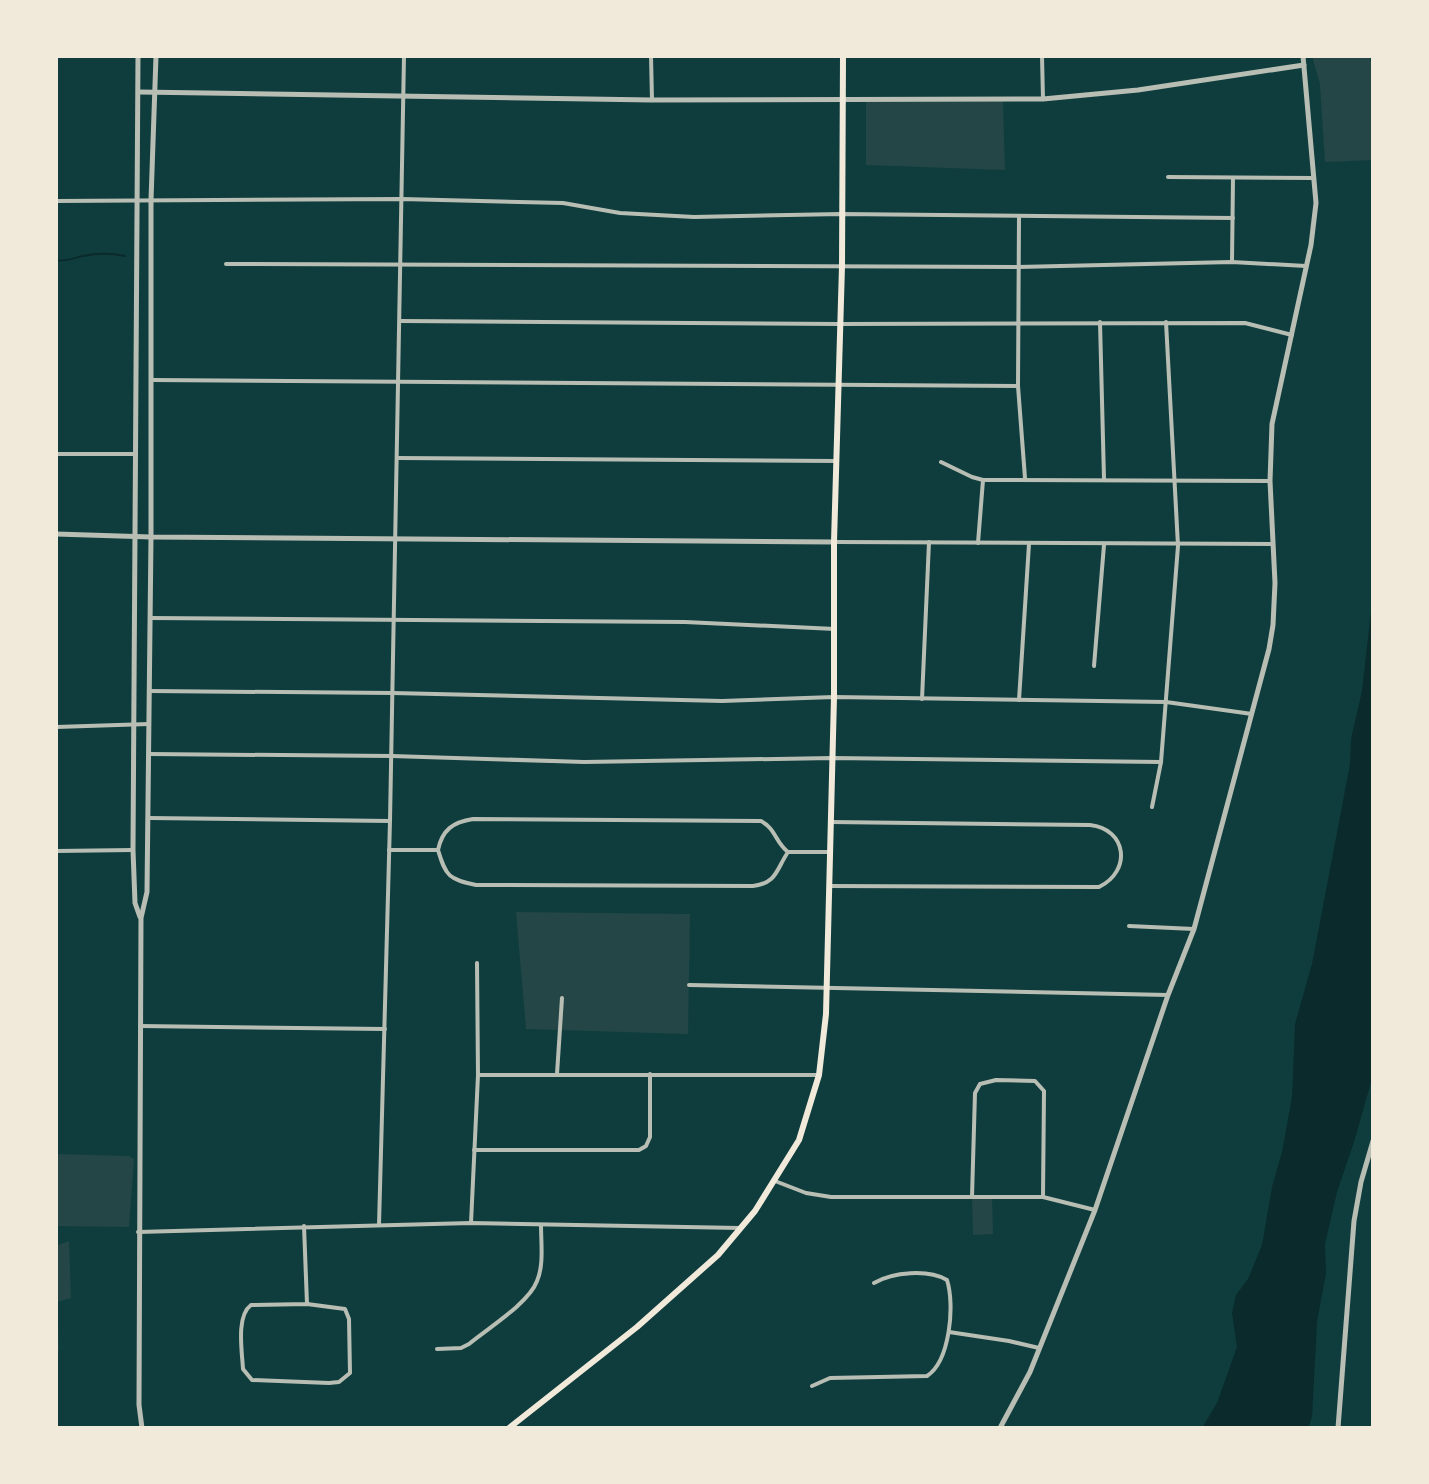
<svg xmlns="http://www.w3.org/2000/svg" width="1429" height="1484" font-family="'DejaVu Sans',sans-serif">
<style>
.green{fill:#244646}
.water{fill:#0a2a2b}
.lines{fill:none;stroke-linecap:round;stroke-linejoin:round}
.stream{stroke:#0a2a2b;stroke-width:2}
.minor{stroke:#b8beb3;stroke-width:4}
.tertiary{stroke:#b8beb3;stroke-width:5}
.secondary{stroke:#f1e9da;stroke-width:6}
</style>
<rect width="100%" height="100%" fill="#0f3d3e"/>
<g class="green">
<path d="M 1312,56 L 1369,56 L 1373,68 L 1373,160 L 1325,162 L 1320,84 Z"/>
<path d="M 866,101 L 1003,101 L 1005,170 L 866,165 Z"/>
<path d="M 516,912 L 690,914 L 688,1034 L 526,1029 Z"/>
<path d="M 56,1154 L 129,1156 L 134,1159 L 129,1227 L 56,1226 Z"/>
<path d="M 972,1197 L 992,1197 L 993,1234 L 973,1235 Z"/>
<path d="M 69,1241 L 71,1298 L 57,1302 L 59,1350 L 56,1352 L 56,1246 Z"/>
</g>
<path class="water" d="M 1373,594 L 1373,1075 L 1354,1142 L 1337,1192 L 1325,1244 L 1326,1273 L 1317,1322 L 1312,1417 L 1308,1428 L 1202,1428 L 1217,1403 L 1237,1347 L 1232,1313 L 1236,1295 L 1248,1279 L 1262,1245 L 1272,1187 L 1282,1152 L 1292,1097 L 1295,1024 L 1312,964 L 1350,764 L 1351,739 L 1362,691 Z"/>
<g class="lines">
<path class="stream" d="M 56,260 C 67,262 73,258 83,256 C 97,253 112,253 125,256"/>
<g class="minor">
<path d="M 651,56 L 652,100"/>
<path d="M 1042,56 L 1043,99"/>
<path d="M 1168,177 L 1313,178"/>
<path d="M 56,201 L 402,199 L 563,203 L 620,213 L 694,217 L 841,214 L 1233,218"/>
<path d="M 1019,216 L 1018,386 L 1025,478"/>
<path d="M 1232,262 L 1233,178"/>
<path d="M 226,264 L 1018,267 L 1232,262 L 1306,266"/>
<path d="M 400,321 L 839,324 L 1245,323 L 1292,335"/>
<path d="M 1100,322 L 1104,479"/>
<path d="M 152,380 L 1018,386"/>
<path d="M 56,454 L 136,454"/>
<path d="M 397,458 L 836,461"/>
<path d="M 941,462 L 972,477 L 983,480 L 1270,481"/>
<path d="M 834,542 L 1273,544"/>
<path d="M 978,543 L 983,480"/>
<path d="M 150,618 L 685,622 L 835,629"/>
<path d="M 1094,666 L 1104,545"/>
<path d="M 149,691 L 393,693 L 722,701 L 834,697 L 1166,702 L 1252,714"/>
<path d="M 922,699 L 929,542"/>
<path d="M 1019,700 L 1029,544"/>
<path d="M 56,727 L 149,724"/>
<path d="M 149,754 L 392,756 L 584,762 L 832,758 L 1161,762"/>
<path d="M 1152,807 L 1161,762 L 1178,546 L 1166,322"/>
<path d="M 149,818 L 390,821"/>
<path d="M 389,850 L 438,850 C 442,830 453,822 473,819 L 761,821 C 776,829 775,842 788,852 L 830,852"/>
<path d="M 438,850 C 446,877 449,879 476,885 L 753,886 C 777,883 776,870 788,852"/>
<path d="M 56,851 L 133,850"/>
<path d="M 829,886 L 1099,887 C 1132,871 1127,829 1090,825 L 830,822"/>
<path d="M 1129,926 L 1194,929"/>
<path d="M 689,985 L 1168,995"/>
<path d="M 140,1026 L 385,1029"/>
<path d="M 557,1074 L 562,998"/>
<path d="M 478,1075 L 819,1075"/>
<path d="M 474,1150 L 639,1150 L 646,1146 L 650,1137 L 650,1074"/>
<path d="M 775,1181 L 806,1193 L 831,1197 L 1043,1197 L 1095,1210"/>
<path d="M 972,1197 L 975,1093 L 980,1084 L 996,1080 L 1035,1081 L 1044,1091 L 1043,1196"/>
<path d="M 471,1223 L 478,1075 L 477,963"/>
<path d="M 379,1225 L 390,821 L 404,56"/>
<path d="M 304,1226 L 307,1304 L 251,1305 C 236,1316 242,1351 243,1369 L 252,1380 L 329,1383 L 339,1382 L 350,1373 L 349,1319 L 345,1309 L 307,1304"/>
<path d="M 138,1232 L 471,1223 L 740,1228"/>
<path d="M 949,1332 L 1009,1341 L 1039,1348"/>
<path d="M 437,1349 L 461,1348 L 469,1344 C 487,1329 529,1303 537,1281 C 544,1265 541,1243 541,1225"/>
<path d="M 812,1386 L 830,1378 L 927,1376 C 950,1361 955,1305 947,1280 C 928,1269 893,1272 874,1283"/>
</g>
<g class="tertiary">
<path d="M 138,56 L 133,850 L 135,903 L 140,917"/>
<path d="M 139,92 L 652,100 L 1043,99 L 1138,90 L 1304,65"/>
<path d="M 56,534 L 151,537 L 834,542"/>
<path d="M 142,1428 L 139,1405 L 141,918 L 147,892 L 151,537 L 151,200 L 156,56"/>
<path d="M 1000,1428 L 1030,1372 L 1095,1210 L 1168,995 L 1194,929 L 1269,649 L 1273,625 L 1275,583 L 1270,481 L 1272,424 L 1311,245 L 1316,203 L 1303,56"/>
<path d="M 1338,1428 L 1354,1221 L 1361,1182 L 1373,1141"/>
</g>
<path class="secondary" d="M 509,1428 L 637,1327 L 718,1255 L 755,1211 L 799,1140 L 819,1075 L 826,1014 L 834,697 L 834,542 L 842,266 L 843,56"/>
</g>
<rect width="1429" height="1484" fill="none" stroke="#f1e9da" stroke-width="116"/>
</svg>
